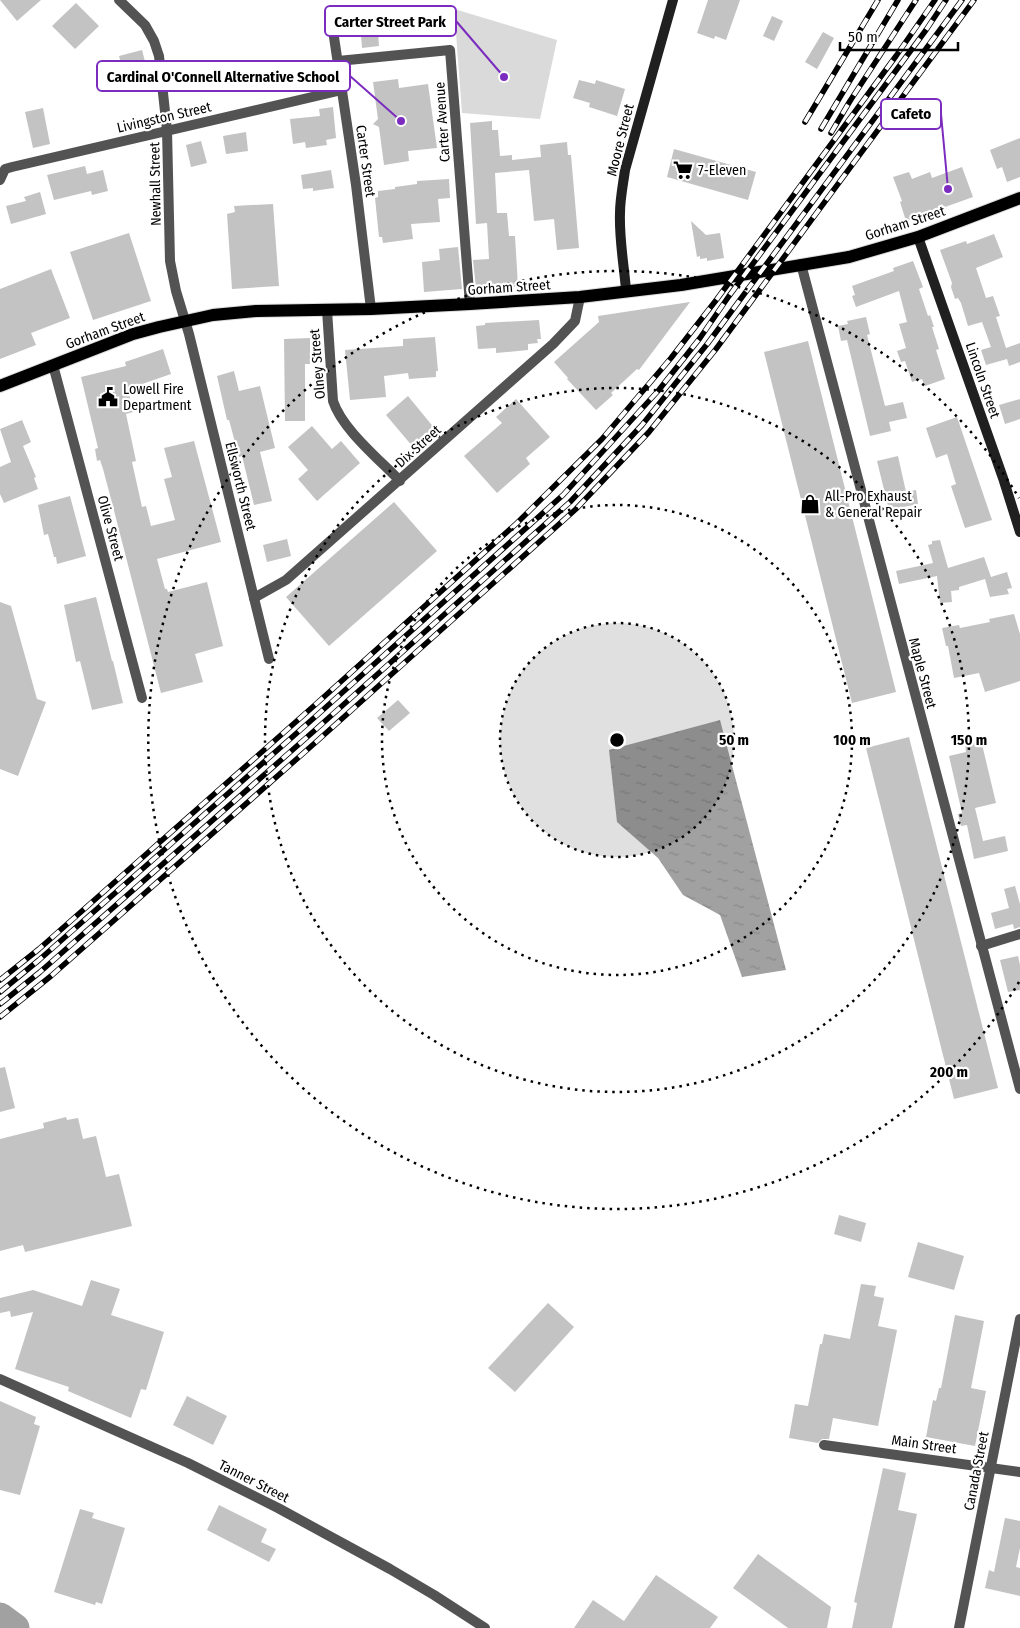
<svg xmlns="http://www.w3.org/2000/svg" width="1020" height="1628" font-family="'Fira Sans Condensed',sans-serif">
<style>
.green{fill:#dadada}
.water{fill:url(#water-ripples)}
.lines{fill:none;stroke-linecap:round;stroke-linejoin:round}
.river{stroke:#a1a1a1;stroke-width:29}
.building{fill:#c3c3c3}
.primary-casing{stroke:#dbdbdb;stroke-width:14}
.street{stroke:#535353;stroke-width:10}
.secondary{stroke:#202020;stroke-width:10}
.primary{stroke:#000;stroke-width:12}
.rail-casing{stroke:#000;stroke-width:5.5}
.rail{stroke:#fff;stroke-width:4;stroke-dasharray:11;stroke-linecap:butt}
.ring{fill:none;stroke:#000;stroke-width:2.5;stroke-dasharray:2.5 5}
.labels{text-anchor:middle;stroke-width:4.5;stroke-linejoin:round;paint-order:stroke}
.street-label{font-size:14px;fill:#000;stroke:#fff}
.poi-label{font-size:14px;fill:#000;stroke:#fff;text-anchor:start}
.centre{fill:#000;stroke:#fff;stroke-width:2.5}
.ring-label{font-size:15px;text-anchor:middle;font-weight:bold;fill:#000;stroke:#fff;stroke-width:4.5;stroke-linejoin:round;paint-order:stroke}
.leader{fill:none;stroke:#7b2cbf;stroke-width:2}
.callout-dot{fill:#7b2cbf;stroke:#fff;stroke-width:2}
.callout{fill:#fff;stroke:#7b2cbf;stroke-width:2}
.callout-label{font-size:15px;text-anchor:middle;font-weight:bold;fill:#000}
</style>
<defs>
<pattern id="water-ripples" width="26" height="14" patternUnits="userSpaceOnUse" patternTransform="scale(1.25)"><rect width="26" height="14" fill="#a1a1a1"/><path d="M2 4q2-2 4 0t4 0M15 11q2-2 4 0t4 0" fill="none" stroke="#898989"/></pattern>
</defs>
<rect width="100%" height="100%" fill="#fff"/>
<path class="green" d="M 441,5 L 557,40 L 540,119 L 462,113 L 456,33 L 443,33 Z"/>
<path class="water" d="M 720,720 L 786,970 L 742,977 L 720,915 L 683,895 L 658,858 L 617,822 L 609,750 Z"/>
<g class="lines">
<path class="river" d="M 0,1617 L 15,1628"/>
</g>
<g class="building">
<path d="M 0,0 L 41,0 L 17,21 Z"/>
<path d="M 708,0 L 740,0 L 726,40 L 715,36 L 714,39 L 697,33 Z"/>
<path d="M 76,3 L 99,26 L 75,49 L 52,26 Z"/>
<path d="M 772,16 L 783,21 L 774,41 L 763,36 Z"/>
<path d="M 392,18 L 393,30 L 378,32 L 379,46 L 362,48 L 360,22 Z"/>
<path d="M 823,32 L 834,38 L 817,69 L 805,62 Z"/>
<path d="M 142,50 L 147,69 L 141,71 L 142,74 L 125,79 L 119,56 Z"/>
<path d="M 398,79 L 399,88 L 428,84 L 437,148 L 408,151 L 409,161 L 384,165 L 379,127 L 373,124 L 378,119 L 373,82 Z"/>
<path d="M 579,80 L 595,84 L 596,80 L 625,89 L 617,116 L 589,107 L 590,103 L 573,98 Z"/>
<path d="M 333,107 L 336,138 L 326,140 L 327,145 L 306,148 L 305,142 L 293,144 L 290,119 L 320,116 L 319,109 Z"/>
<path d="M 43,108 L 50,144 L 33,148 L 25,112 Z"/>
<path d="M 492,121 L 492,130 L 498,130 L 500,156 L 512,155 L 512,160 L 541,157 L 540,145 L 567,142 L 568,155 L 571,155 L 579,248 L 557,250 L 554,219 L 534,221 L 529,170 L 495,173 L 497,213 L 507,213 L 509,236 L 515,236 L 518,286 L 514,287 L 514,290 L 495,291 L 495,287 L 476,288 L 473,260 L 489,259 L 487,223 L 476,224 L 470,123 Z"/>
<path d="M 246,132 L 248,151 L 226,154 L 223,136 Z"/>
<path d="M 1020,138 L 1020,177 L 1007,182 L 1002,167 L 997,169 L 990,150 Z"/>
<path d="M 201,141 L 207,163 L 191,167 L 186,145 Z"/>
<path d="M 674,149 L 756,172 L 748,200 L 667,177 Z"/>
<path d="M 85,166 L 87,174 L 103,170 L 108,191 L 92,195 L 91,191 L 54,200 L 47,175 Z"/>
<path d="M 962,167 L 973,197 L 906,221 L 900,202 L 902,201 L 893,177 L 909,172 L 912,179 L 930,172 L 932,178 Z"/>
<path d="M 331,170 L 334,188 L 313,191 L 313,188 L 303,189 L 301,175 Z"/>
<path d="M 449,179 L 450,198 L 438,199 L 440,222 L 411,224 L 413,239 L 383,243 L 382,237 L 379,237 L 375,198 L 378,197 L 378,191 L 395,189 L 395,187 L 417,184 L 417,181 Z"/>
<path d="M 40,192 L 46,214 L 11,224 L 6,206 L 26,201 L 24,197 Z"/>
<path d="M 273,204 L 279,286 L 232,289 L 227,214 L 235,212 L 234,206 Z"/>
<path d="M 691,221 L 706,235 L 720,233 L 724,258 L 707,261 L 707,258 L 700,259 L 700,256 L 697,257 Z"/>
<path d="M 129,233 L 151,301 L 93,320 L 70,252 Z"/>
<path d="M 994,234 L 1003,257 L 976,268 L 986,298 L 993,296 L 1000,316 L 996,317 L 1006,348 L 1020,343 L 1020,362 L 1009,366 L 1007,359 L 986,365 L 981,350 L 991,347 L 982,322 L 968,326 L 961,303 L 958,298 L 955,299 L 951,287 L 952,283 L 940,250 L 966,241 L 967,244 Z"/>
<path d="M 458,247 L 462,289 L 424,292 L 422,262 L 440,260 L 439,249 Z"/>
<path d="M 913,261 L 923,287 L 919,289 L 928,316 L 930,315 L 934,327 L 932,327 L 939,349 L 936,350 L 945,379 L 925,386 L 922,379 L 912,382 L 905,361 L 901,362 L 897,351 L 906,348 L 899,324 L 907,322 L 899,291 L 856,307 L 852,296 L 855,295 L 852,286 L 894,271 L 893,268 Z"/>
<path d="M 51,269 L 70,318 L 31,333 L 36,345 L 0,359 L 0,289 Z"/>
<path d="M 690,302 L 639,370 L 637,369 L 611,393 L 613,395 L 596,410 L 567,379 L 568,378 L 554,362 L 599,322 L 598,316 Z"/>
<path d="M 866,317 L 870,334 L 867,335 L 885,406 L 903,402 L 907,418 L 889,422 L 891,431 L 870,436 L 847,340 L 841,341 L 838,326 L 848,324 L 847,321 Z"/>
<path d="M 539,320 L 541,339 L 537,339 L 538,343 L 528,344 L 528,350 L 496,353 L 496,348 L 478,349 L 476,326 L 485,325 L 485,323 Z"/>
<path d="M 435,337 L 438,371 L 436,371 L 436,377 L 409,379 L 408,373 L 384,376 L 386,397 L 350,400 L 345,350 L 403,346 L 403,339 Z"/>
<path d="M 310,338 L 310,364 L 305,364 L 305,421 L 285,421 L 284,339 Z"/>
<path d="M 808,341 L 896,692 L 852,703 L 764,352 Z"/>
<path d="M 163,349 L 171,374 L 128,389 L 133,412 L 126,414 L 136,461 L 132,462 L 142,507 L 146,506 L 151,526 L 175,520 L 164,479 L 172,477 L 164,448 L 194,441 L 221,542 L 157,559 L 165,589 L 167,589 L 168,592 L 207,582 L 223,646 L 195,654 L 203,682 L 161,693 L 111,499 L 103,469 L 100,460 L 97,461 L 95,449 L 98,448 L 81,377 L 126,366 L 125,362 Z"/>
<path d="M 234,371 L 239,391 L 260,386 L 275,448 L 260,452 L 272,501 L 254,505 L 242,456 L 239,457 L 229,420 L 227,420 L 217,376 Z"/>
<path d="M 408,396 L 435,429 L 413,447 L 386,415 Z"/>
<path d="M 516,399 L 550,437 L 526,458 L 530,464 L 497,493 L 464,456 L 502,423 L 496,417 Z"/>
<path d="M 1020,399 L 1020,419 L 1005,424 L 999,405 Z"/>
<path d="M 957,417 L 992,520 L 965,528 L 951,486 L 956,484 L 947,454 L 936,458 L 926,428 Z"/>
<path d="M 22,420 L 31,442 L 23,446 L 36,477 L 34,478 L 38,489 L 4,503 L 0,494 L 0,467 L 11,462 L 0,429 Z"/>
<path d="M 312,426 L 332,449 L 341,441 L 360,463 L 317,501 L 298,479 L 308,470 L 288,447 Z"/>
<path d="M 898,456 L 906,492 L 916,490 L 918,504 L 889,510 L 877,461 Z"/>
<path d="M 70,496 L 86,556 L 57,564 L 56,557 L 54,557 L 48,534 L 44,535 L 38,505 Z"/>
<path d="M 394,502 L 437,551 L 329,646 L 286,597 Z"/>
<path d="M 287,539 L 291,556 L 267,562 L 263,545 Z"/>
<path d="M 940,540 L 948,568 L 984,557 L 991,577 L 1007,572 L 1012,588 L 1007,589 L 1009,594 L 990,597 L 985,579 L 959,587 L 959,590 L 951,591 L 952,602 L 940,603 L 937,576 L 899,584 L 896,571 L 933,563 L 928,545 L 932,544 L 932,541 Z"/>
<path d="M 96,597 L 112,661 L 113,661 L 123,703 L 92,710 L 80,661 L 76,662 L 64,605 Z"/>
<path d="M 0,602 L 11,606 L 37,699 L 46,702 L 18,776 L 0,769 Z"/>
<path d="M 1014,614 L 1020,634 L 1020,681 L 985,692 L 979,673 L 954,678 L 948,646 L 946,646 L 942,628 L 959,625 L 960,628 L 990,622 L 989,619 Z"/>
<path d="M 398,700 L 410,713 L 389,731 L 377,718 Z"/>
<path d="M 909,737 L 998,1088 L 954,1099 L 866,748 Z"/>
<path d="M 981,740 L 996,803 L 975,808 L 983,841 L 1005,836 L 1008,851 L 974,859 L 967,825 L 961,826 L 958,814 L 962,813 L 949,756 L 966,752 L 965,744 Z"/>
<path d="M 1015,886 L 1020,904 L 1020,927 L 1014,929 L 1013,924 L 995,929 L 991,913 L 1009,908 L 1004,889 Z"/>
<path d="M 1018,956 L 1020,965 L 1020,990 L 1008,992 L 1000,960 Z"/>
<path d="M 5,1067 L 15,1108 L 0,1112 L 0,1068 Z"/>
<path d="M 66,1117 L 67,1120 L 78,1118 L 83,1139 L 96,1136 L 106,1177 L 119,1174 L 132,1226 L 25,1252 L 23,1245 L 0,1251 L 0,1139 L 44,1128 L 43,1123 Z"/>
<path d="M 839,1215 L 866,1223 L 861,1242 L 834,1234 Z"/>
<path d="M 918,1242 L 964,1256 L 954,1290 L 908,1277 Z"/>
<path d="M 91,1280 L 120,1289 L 111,1315 L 164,1332 L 146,1390 L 141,1389 L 131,1418 L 68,1391 L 69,1387 L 15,1369 L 33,1312 L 11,1317 L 10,1311 L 0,1313 L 0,1298 L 33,1290 L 82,1306 Z"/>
<path d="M 861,1284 L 876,1286 L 874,1296 L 884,1298 L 878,1326 L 897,1330 L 878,1426 L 833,1418 L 829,1439 L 822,1439 L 818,1443 L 789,1438 L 795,1404 L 808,1406 L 820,1344 L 822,1344 L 824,1334 L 850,1339 Z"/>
<path d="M 548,1303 L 574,1327 L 515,1392 L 488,1368 Z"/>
<path d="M 955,1315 L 984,1321 L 971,1388 L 986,1391 L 975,1446 L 926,1437 L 933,1400 L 936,1401 L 939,1388 L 941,1388 Z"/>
<path d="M 187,1396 L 227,1416 L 213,1445 L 173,1425 Z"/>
<path d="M 0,1401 L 36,1417 L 34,1424 L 40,1426 L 20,1495 L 0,1490 Z"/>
<path d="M 883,1468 L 906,1473 L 898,1510 L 917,1514 L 892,1628 L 852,1628 L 857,1603 L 854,1602 Z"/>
<path d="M 219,1505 L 267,1529 L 261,1542 L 276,1549 L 269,1562 L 207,1530 Z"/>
<path d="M 80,1509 L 94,1513 L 92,1518 L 125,1528 L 102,1604 L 96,1602 L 95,1605 L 54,1592 Z"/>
<path d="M 1005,1518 L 1020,1521 L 1020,1548 L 1016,1567 L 1020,1568 L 1020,1596 L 985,1588 L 989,1570 L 994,1572 Z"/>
<path d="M 758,1554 L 831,1607 L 827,1628 L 788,1628 L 733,1588 Z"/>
<path d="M 656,1575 L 718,1617 L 710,1628 L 574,1628 L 593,1600 L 624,1621 Z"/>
</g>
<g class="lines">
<defs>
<path id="primary" d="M 0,386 L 133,334 L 159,327 L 213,315 L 256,311 L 371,309 L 470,304 L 580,297 L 681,285 L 849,257 L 918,237 L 1020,198"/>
</defs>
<use href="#primary" class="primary-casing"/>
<g class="street">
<path d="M 119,0 L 145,25 L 154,41 L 159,56 L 167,130 L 170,261 L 176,291 L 189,334 L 269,659"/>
<path d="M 331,17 L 356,185 L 371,309"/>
<path d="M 338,61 L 450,50 L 470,304"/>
<path d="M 0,180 L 5,169 L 12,167 L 342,90"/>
<path d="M 801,264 L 1020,1089"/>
<path d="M 327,310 L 333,401 C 342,429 379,459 400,481"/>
<path d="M 53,365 L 142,698"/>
<path d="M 254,598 L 286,580 L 553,344 L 575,321 L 580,297"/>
<path d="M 981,946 L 1020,934"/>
<path d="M 0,1379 L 188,1463 L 278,1508 L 390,1569 L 434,1595 L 485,1628"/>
<path d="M 824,1445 L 1020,1472"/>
<path d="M 959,1628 L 1020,1319"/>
</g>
<g class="secondary">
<path d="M 918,237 L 1003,478 L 1020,532"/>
<path d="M 626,290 C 624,265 619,239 620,213 C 620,199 623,185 625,170 L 673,0"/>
</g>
<use href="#primary" class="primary"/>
<defs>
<g id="rail">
<path d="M 805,122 L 878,0"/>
<path d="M 821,129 L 898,0"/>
<path d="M 831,133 L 850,101 L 916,0"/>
<path d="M 0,980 L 39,949 L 316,704 L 517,523 L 602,439 L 671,358 L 717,299 L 896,56 L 935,0"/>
<path d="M 0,992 L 39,960 L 315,717 L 563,495 L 658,391 L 700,338 L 729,296 L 926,30 L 946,0"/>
<path d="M 0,1004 L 40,972 L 314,731 L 570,502 L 642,425 L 708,343 L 962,0"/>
<path d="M 0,1017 L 51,976 L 316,742 L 576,509 L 649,432 L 716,349 L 974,0"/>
</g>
</defs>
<use href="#rail" class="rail-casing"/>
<use href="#rail" class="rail"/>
</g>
<circle cx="617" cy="740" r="117" fill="#000" fill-opacity=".12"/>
<g class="ring">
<circle cx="617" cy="740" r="117"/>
<circle cx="617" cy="740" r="235"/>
<circle cx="617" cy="740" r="352"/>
<path d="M1019 982A469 469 0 1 1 1019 498"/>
</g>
<defs>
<symbol id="supermarket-bare" viewBox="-9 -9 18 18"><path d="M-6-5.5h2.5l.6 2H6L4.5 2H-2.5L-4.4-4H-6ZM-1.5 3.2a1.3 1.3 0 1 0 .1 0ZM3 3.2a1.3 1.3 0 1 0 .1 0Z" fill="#000" stroke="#fff" stroke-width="2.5" paint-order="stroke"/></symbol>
<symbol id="civic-bare" viewBox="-9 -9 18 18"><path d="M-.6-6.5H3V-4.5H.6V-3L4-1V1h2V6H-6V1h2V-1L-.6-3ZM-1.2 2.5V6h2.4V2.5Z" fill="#000" stroke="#fff" stroke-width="2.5" paint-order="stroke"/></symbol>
<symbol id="shop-bare" viewBox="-9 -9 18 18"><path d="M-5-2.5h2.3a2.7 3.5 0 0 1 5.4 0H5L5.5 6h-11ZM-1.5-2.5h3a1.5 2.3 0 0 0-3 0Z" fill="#000" stroke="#fff" stroke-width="2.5" paint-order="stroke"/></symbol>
</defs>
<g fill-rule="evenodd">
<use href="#supermarket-bare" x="669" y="156" width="28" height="28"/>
<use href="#civic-bare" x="94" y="383" width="28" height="28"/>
<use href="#shop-bare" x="796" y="490" width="28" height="28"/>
</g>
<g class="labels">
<g class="street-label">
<text transform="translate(164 117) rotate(-13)" y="5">Livingston Street</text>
<text transform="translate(442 122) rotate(-94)" y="5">Carter Avenue</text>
<text transform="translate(620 140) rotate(-76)" y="5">Moore Street</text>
<text transform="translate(366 161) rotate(82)" y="5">Carter Street</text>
<text transform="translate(155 184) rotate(-91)" y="5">Newhall Street</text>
<text transform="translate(905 223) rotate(-18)" y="5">Gorham Street</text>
<text transform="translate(509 287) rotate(-4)" y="5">Gorham Street</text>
<text transform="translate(105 330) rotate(-20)" y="5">Gorham Street</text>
<text transform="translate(317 364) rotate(-95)" y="5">Olney Street</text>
<text transform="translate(983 380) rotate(71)" y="5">Lincoln Street</text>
<text transform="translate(418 446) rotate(-42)" y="5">Dix Street</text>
<text transform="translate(241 486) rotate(76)" y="5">Ellsworth Street</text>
<text transform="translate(111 528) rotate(75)" y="5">Olive Street</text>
<text transform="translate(923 673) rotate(75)" y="5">Maple Street</text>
<text transform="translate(924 1444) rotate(8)" y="5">Main Street</text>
<text transform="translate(976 1471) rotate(-79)" y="5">Canada Street</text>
<text transform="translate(254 1481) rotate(27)" y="5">Tanner Street</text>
</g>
<g class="poi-label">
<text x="698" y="175">7-Eleven</text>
<text x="123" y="394">Lowell Fire<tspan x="123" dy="16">Department</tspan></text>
<text x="825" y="501">All-Pro Exhaust<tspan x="825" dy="16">&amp; General Repair</tspan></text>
</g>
</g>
<circle cx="617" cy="740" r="8" class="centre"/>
<g class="ring-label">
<text x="734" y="745">50 m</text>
<text x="852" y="745">100 m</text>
<text x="969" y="745">150 m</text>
<text x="949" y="1077">200 m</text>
</g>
<path class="leader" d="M504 77L456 21M401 121L350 76M948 189L941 114"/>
<g class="callout-dot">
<circle cx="504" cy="77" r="5"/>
<circle cx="401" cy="121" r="5"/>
<circle cx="948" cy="189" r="5"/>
</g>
<g class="callout">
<rect x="325" y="6" width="131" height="30" rx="5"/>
<rect x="97" y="61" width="253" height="30" rx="5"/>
<rect x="881" y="99" width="60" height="30" rx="5"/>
</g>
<g class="callout-label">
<text x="390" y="27">Carter Street Park</text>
<text x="223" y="82">Cardinal O'Connell Alternative School</text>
<text x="911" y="119">Cafeto</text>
</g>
<path d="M840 42v8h118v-8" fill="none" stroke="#000000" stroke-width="2.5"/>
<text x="848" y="42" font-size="15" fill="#000000" stroke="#ffffff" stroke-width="4" paint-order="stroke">50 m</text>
</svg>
